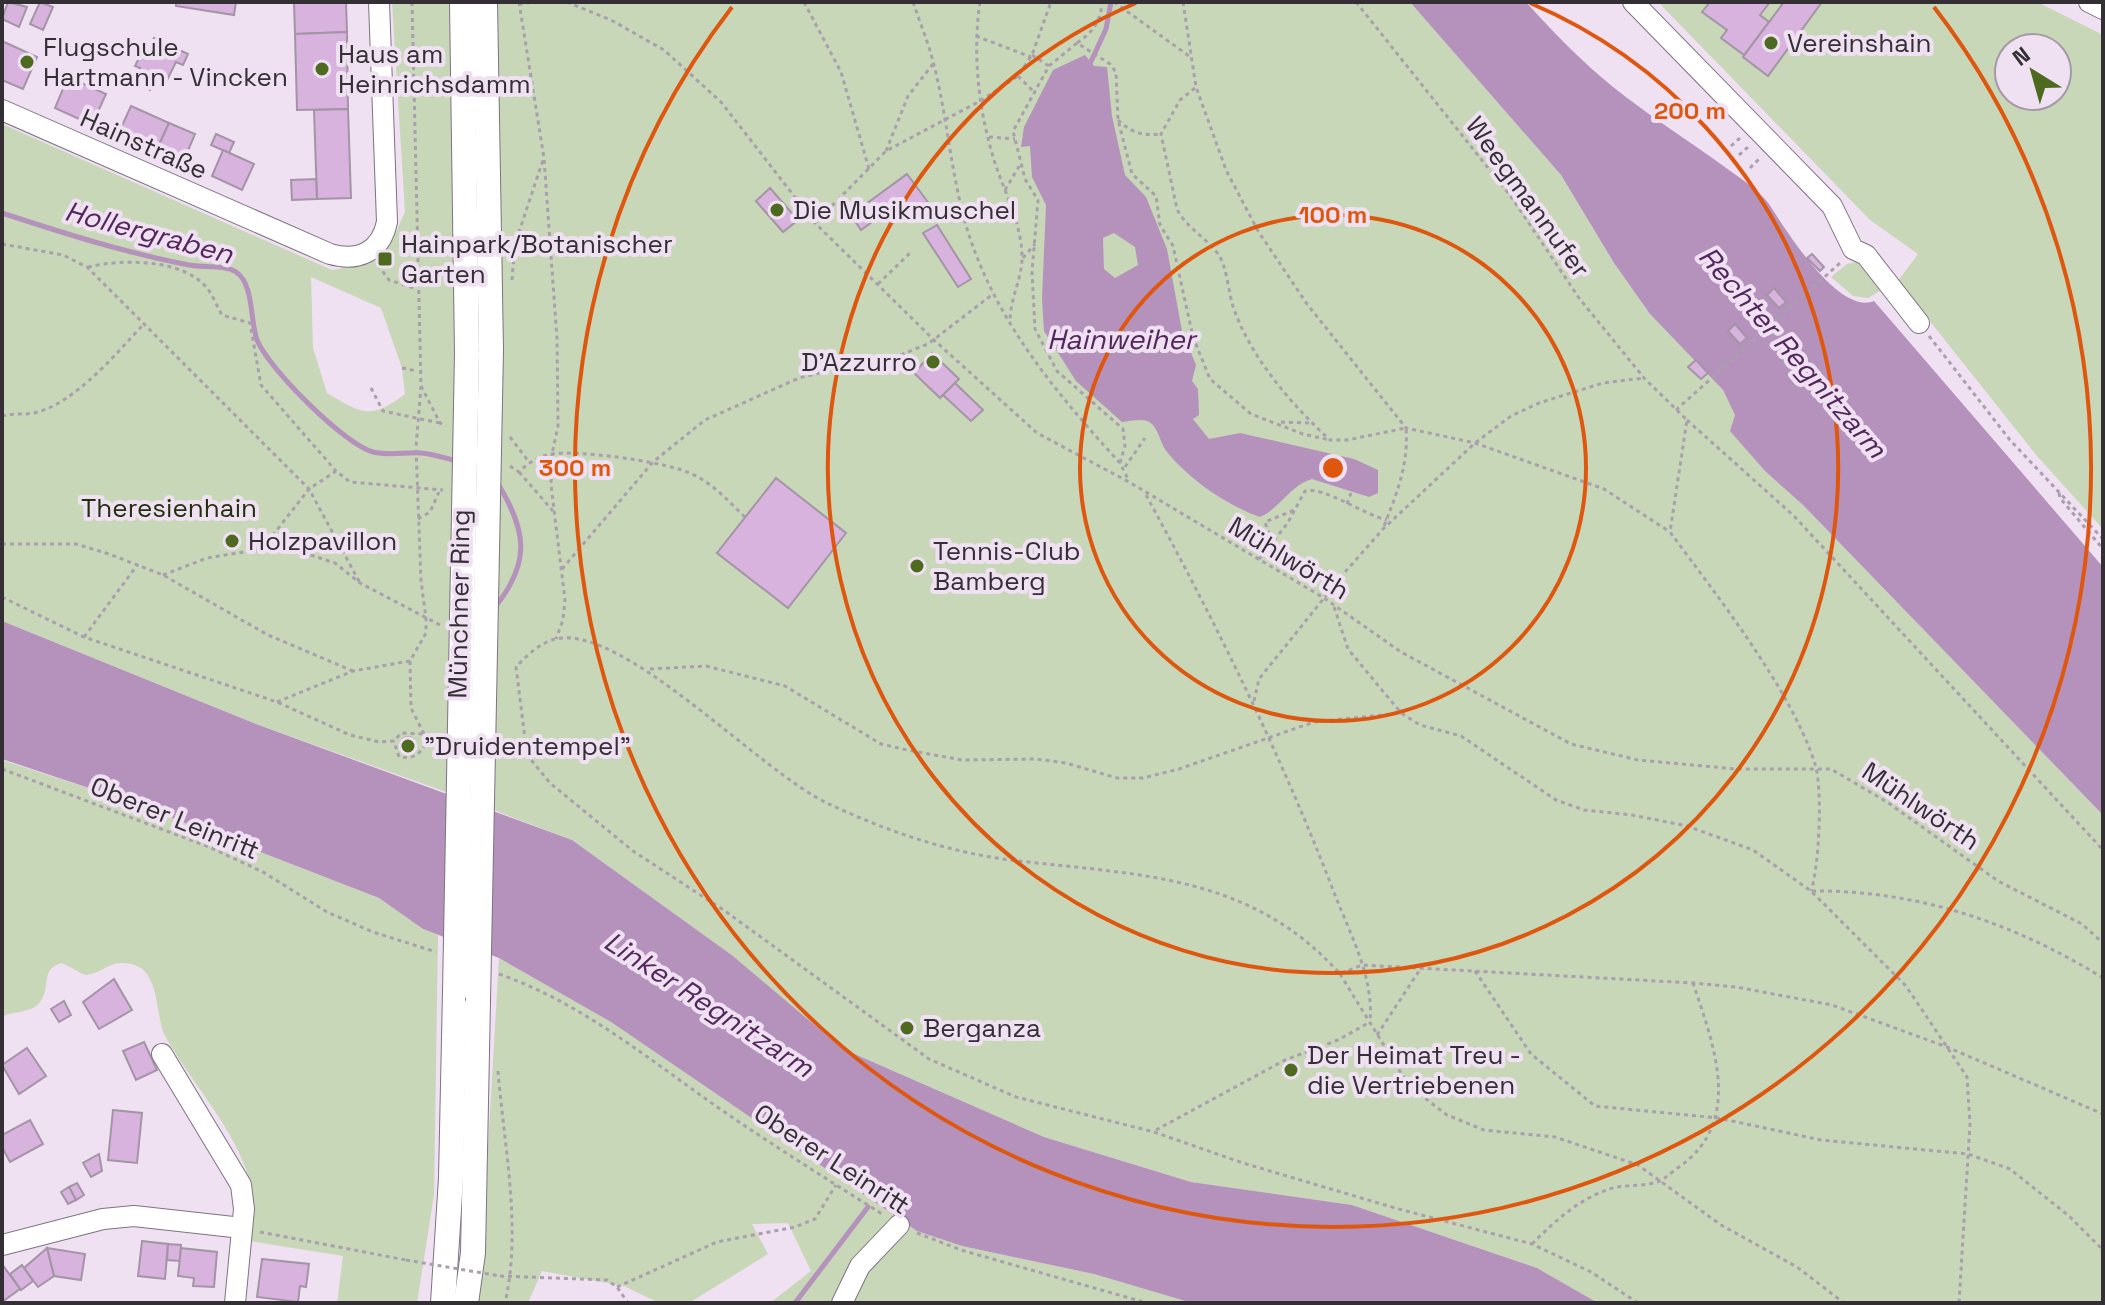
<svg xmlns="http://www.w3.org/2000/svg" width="2105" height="1305" font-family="'Space Grotesk',sans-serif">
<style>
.green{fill:#c8d7b8;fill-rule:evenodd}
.water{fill:#b492bb;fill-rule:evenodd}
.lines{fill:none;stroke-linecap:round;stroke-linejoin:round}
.stream{stroke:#b492bb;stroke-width:5}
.building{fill:#d7b3de;stroke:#a395a5;stroke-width:2}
.minor-casing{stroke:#7f7282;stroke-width:22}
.major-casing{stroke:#7f7282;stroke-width:26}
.path{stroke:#aa9fad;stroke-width:3;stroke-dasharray:4 4;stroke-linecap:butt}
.minor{stroke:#fff;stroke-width:20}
.major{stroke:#fff;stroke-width:24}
.major-bridge-casing{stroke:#7f7282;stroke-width:26;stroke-linecap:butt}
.path-bridge{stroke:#aa9fad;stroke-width:3;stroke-dasharray:4 4;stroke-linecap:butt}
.major-bridge{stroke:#fff;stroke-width:24}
.ring{fill:none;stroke:#df570e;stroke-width:4}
.poi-dot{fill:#4d6a1f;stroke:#efe0f2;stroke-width:3}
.labels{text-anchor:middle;stroke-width:8;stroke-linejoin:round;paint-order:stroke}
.poi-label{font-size:26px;fill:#342e35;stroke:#efe0f2;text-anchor:start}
.street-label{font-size:26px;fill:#342e35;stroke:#efe0f2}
.park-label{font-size:26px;fill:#22310d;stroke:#efe0f2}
.water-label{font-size:28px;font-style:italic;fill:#53275c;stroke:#efe0f2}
.centre{fill:#df570e;stroke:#efe0f2;stroke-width:4}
.ring-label{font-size:24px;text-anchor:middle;font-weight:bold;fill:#df570e;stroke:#efe0f2;stroke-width:8;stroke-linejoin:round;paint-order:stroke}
</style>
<rect width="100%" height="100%" fill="#efe0f2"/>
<g class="green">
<path d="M 392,2 L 449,2 L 458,349 L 449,793 L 256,724 L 2,621 L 2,124 L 332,270 L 367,264 L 390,245 L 405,212 ZM 311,277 L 381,308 L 402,368 L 405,394 C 371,420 362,414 327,393 L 313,348 Z"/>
<path d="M 496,2 L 1410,2 L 1561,175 L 1614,263 L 1650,314 L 1723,390 L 1735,415 L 1731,431 L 1765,471 L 1803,505 L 2103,815 L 2103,1303 L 1598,1303 L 1537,1268 L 1352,1205 L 1191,1182 L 1044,1137 L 843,1049 L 733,956 L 572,840 L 494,810 L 503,351 Z"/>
<path d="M 1663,2 L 2037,2 L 2103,35 L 2103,529 L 2037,456 L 1898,281 L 1918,254 L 1870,220 L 1661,5 ZM 2009,48 L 2057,48 L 2057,96 L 2009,96 Z"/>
<path d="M 1861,261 L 1887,287 L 1868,298 L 1853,296 L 1831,277 L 1847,264 Z"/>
<path d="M 2,760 L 131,802 L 379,898 L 423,929 L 438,935 L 434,1195 L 417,1303 L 337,1303 L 343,1256 L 250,1241 C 272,1163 198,1097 164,1034 C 154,1008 161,961 120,963 C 107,964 97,975 85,975 L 62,963 C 41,968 50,985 42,999 C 34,1014 15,1010 2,1017 Z"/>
<path d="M 499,958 L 611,1022 L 917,1231 L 962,1246 L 1094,1274 L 1192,1303 L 770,1303 L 811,1271 L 788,1223 L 752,1224 L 768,1254 L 689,1303 L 659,1303 L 624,1286 L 542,1271 L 528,1303 L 479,1303 Z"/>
</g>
<g class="water">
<path d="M 1410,2 L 1526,2 C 1553,32 1581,61 1613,87 C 1648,115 1686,139 1722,165 C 1737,176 1758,189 1769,204 C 1785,229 1839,316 1874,301 L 2103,567 L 2103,815 L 1803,505 L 1765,471 L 1730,431 L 1735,415 L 1723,390 L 1650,314 L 1614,263 L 1561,175 Z"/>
<path d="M 1085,55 L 1094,66 L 1107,67 L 1112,116 L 1125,175 L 1146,197 L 1167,249 L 1182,331 L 1196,365 L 1192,381 L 1198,389 L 1199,415 L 1193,419 L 1209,439 L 1240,433 L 1354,459 L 1378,470 L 1378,493 L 1369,497 L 1312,479 C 1292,484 1279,509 1260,517 C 1226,505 1190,480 1167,452 C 1161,445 1159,431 1152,424 C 1145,417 1131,421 1122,422 L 1076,381 L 1044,331 L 1042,298 L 1046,205 L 1032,177 L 1030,146 L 1021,147 L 1024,127 L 1053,70 ZM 1114,233 L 1135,247 L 1138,265 L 1115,278 L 1104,269 L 1103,238 Z"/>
<path d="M 2,621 L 256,724 L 572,840 L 733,956 L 843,1049 L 1044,1137 L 1191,1182 L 1352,1205 L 1537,1268 L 1598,1303 L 1192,1303 L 1094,1274 L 962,1246 L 917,1231 L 611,1022 L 499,958 L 423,929 L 379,898 L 131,802 L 2,759 Z"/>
</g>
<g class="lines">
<g class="stream">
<path d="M 1088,68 L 1106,29 L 1111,2"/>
<path d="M 2,213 C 63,233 126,253 189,265 C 203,268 224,264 236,272 C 254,284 250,321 257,340 C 269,369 344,444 373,452 C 390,456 405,452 421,453 C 433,454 445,458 457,461"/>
<path d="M 495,607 C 532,561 526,530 497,482"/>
<path d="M 795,1303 L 868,1207"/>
</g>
</g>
<g class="building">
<path d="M 8,2 L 27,7 L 19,27 L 2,19 Z"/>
<path d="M 40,2 L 53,7 L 43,30 L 30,24 Z"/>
<path d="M 176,2 L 236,2 L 234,15 L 176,6 Z"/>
<path d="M 294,2 L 346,2 L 347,32 L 295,34 Z"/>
<path d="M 1710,2 L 1770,2 L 1760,15 L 1769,22 L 1744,55 L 1721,38 L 1727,30 L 1702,12 Z"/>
<path d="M 1784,2 L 1822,2 L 1768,76 L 1743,57 Z"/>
<path d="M 347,32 L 348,109 L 297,110 L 295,34 Z"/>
<path d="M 154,38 L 188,54 L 183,65 L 176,62 L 164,86 L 154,82 L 150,90 L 133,82 L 140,68 L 135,66 L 146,44 L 150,46 Z"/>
<path d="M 2,41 L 37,57 L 23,89 L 2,80 Z"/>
<path d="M 68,77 L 106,94 L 92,125 L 55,108 Z"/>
<path d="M 131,106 L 169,123 L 158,147 L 120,130 Z"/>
<path d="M 348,109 L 351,198 L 317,199 L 314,110 Z"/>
<path d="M 169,123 L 195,134 L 185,158 L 158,147 Z"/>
<path d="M 216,134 L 234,142 L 229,153 L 211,145 Z"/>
<path d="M 223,150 L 254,164 L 242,190 L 212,176 Z"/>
<path d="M 907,174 L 930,205 L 916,216 L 903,199 L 861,230 L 851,215 Z"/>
<path d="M 316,179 L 317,199 L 292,200 L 291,180 Z"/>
<path d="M 770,188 L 798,220 L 783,232 L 756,201 Z"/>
<path d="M 937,225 L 971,279 L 958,287 L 923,233 Z"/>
<path d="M 1812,254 L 1824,267 L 1820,271 L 1807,258 Z"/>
<path d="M 1774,288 L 1786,302 L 1779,308 L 1767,295 Z"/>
<path d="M 1735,324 L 1747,338 L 1740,344 L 1728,331 Z"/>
<path d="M 932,353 L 959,379 L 940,398 L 914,373 Z"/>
<path d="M 1696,360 L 1708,373 L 1701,379 L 1688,367 Z"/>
<path d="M 955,383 L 983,410 L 971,421 L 943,395 Z"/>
<path d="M 776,478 L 846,533 L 788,608 L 717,553 Z"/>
<circle cx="232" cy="541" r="8"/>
<circle cx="408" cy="745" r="8"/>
<path d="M 114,979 L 132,1010 L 99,1029 L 83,1002 Z"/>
<path d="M 64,1001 L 71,1015 L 59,1022 L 51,1009 Z"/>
<path d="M 144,1042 L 157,1070 L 136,1080 L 123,1051 Z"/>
<path d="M 27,1048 L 46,1076 L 19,1094 L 2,1065 Z"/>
<path d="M 113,1110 L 142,1113 L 137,1163 L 108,1160 Z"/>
<path d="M 30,1120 L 43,1144 L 10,1162 L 2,1147 L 2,1135 Z"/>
<path d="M 99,1154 L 102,1171 L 91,1177 L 83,1163 Z"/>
<path d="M 77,1183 L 84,1195 L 76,1200 L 69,1187 Z"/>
<path d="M 69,1187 L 76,1200 L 68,1204 L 61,1192 Z"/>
<path d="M 142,1241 L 168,1244 L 165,1279 L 138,1276 Z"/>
<path d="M 168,1244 L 181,1245 L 180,1261 L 167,1260 Z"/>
<path d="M 47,1248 L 85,1254 L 81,1280 L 54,1276 Z"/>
<path d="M 47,1248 L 54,1276 L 38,1287 L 24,1268 Z"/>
<path d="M 181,1248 L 217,1252 L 214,1287 L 193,1286 L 194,1278 L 178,1276 Z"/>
<path d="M 262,1259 L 309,1264 L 306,1287 L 300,1286 L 298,1302 L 257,1297 Z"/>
<path d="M 2,1264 L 20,1289 L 2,1302 Z"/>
<path d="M 22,1265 L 33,1281 L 21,1290 L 10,1274 Z"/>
</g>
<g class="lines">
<defs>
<g id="minor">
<path d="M 1633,2 L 1832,206 L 1853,249 L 1866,255 L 1919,323"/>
<path d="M 2089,2 L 2103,9"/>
<path d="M 2,110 L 330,254 C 358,262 381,252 387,222 L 379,2"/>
<path d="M 162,1054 L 241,1185 L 244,1209 L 235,1303"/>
<path d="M 2,1245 L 103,1219 L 134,1216 L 242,1228"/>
<path d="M 842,1303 L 860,1266 L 899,1225"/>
</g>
<g id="major">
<path d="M 462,2 L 467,353"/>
<path d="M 485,2 L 491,350"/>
<path d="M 443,1303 L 451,1178 L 455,992"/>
<path d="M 466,1303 L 473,1253 L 478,1001"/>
</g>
</defs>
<use href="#minor" class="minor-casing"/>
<use href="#major" class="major-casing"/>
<g class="path">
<path d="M 412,2 L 421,386 L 416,447 L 421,581 L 426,618 L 426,633 L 410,661 L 411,708 L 424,734 L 442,743"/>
<path d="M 519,2 L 544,158 L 557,339 L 558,426 L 552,454 L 551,485 L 565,600 L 563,620 L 556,639"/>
<path d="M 567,2 L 611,20 L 664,50 L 721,102 L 815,223 L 934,340 L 1037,433 L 1129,482 L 1324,598 L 1401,652 L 1571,744 L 1638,760 L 1736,769 L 1831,769 L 1887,802 L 1998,881 L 2082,924 L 2103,943"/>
<path d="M 804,2 L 841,72 L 869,169"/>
<path d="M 913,2 C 920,23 929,44 934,65 C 948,121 951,177 968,232 C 997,323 1057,394 1120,463 L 1129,481"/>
<path d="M 980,2 C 972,55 979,115 996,166 C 1006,195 1021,224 1022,255 C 1023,277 1010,298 1010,321"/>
<path d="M 1114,2 L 1189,56"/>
<path d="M 1183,2 L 1196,87 L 1226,170 L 1258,231 L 1307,304 L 1406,428 L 1475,443 L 1604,489 L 1670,532"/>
<path d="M 1356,2 L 1512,198 L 1579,298 L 1644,378 L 1687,420 L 1670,532 C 1717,596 1791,689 1815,764 C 1823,788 1819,868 1811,891"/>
<path d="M 519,4 L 536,2"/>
<path d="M 976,36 L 1031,57"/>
<path d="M 1077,43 C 1093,32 1101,21 1102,2"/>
<path d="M 1032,55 L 1049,66"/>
<path d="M 1018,76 L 1034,92"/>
<path d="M 1195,88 L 1180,100 L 1161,134 L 1177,209 C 1186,228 1206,237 1218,254 C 1228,268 1228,295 1235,312 C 1253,360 1292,405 1330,440 L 1347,440 L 1406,428 C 1409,465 1396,495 1383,529"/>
<path d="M 1118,120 C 1132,133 1142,136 1161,134"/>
<path d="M 989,137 L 1015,139"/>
<path d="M 1731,146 L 1740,138"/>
<path d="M 886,151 L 908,96 L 933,64"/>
<path d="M 1739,155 L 1748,147"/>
<path d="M 1750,168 L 1759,159"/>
<path d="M 1005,190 L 1021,163"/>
<path d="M 815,223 L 886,151 L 982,100 L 1018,76 L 1032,55 L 1051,2"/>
<path d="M 2,244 L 63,255 L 87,267 L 309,489 L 360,583"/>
<path d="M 1023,258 L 1035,244"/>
<path d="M 378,265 L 389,280 L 417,289"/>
<path d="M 88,267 C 121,259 182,258 207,288 C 213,295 217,307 222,315 L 250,323 L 261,385 L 336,471"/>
<path d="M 512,280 L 515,244 L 543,160"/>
<path d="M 878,284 L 910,253"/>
<path d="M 1929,336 L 2010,440 L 2103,539"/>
<path d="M 402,368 L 417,371"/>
<path d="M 421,386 L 440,423 L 446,426"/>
<path d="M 371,388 L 383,411 L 440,423"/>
<path d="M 1676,410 L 1840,263"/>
<path d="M 2,416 C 13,413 23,415 34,413 C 74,404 115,355 142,326"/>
<path d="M 1687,420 L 1794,516 L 2103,850"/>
<path d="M 1281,422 L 1309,423"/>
<path d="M 510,437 L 529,462"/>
<path d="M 1120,463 L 1125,446 L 1123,429 L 1057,371 L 1035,329 L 1032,272 L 1038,200 L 1025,179 L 1013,131 L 1049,66 L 1077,43 L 1110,64 L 1116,72 L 1118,120 L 1132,174 L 1156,196 L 1160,225 L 1173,246 L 1193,337 L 1210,379 L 1251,414 L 1303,434 L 1330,440"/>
<path d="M 510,466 L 519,472 C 528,463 539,456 551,454 C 579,450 660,461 687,472 C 711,481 727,500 745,517"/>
<path d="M 1125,467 L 1145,438"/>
<path d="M 519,472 L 553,511"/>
<path d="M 2059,493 L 2060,498 L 2103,549"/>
<path d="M 1146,495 C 1217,625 1282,757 1335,895 C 1351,936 1374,978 1370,1022"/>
<path d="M 1347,504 L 1351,493"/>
<path d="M 418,519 L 430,512 L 439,492"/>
<path d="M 1272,542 L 1265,522 L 1294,510"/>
<path d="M 2,544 L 76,544 L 109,554 L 163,575 L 268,635 L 353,671"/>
<path d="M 264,549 L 286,547 L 335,563 L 360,583 L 440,625"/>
<path d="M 1259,559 L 1287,524 L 1305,491 C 1324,486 1362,514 1387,520"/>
<path d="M 562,569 L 653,462 L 705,420 L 799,378 L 852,365 L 870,367 L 928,344 L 993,294"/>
<path d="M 163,575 L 207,558 L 262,549 L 309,489 L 336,471 L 350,482 L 443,490"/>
<path d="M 2,597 L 84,637 L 277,702 L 350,735 L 379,742 L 394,741 L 401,733 L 424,734 L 426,742 C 420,756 412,759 399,757 L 394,741"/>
<path d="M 1334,607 L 1348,649 L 1401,713"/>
<path d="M 84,637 L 138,564"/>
<path d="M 650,669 L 706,666 L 785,686 L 881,744 L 907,750 L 962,760 L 1036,759 L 1066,763 L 1117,778 L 1143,778 L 1179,769 L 1314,722 L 1401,713 L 1420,725 L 1461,736 L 1556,800 L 1584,810 L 1632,815 L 1687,826 L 1753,850 L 1811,891 L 1906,986 L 1967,1077 L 1970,1124 L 1959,1303"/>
<path d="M 1254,701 L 1259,679 L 1345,572 L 1383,529 L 1475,443 L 1511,416 L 1539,403 L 1603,383 L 1644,378"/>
<path d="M 277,702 L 353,671 L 410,661"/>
<path d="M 504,748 L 527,755"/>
<path d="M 2,769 L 209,847 L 263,872 L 327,912 L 373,932 L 436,952"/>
<path d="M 1812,891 C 1918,890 2014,923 2103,978"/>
<path d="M 1475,971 L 1531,1054 L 1595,1106 L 1718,1118 L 1821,1140 L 1968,1154 L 2010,1169 L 2069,1216 L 2103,1250"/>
<path d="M 499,974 C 574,1000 639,1051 703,1097 C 761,1138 822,1176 882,1214"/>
<path d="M 1340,974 L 1409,1086 L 1447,1115 L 1484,1130 L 1555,1137 L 1638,1165 L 1721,1225 L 1797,1267 L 1844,1303"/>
<path d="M 1377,1035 L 1419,971"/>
<path d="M 498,1071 C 504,1146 522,1229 505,1303"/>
<path d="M 1156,1130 L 1285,1060 L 1338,1040 L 1370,1022"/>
<path d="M 260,1232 L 406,1260"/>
<path d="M 917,1233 L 961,1250 L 1147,1303"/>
<path d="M 1532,1244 C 1556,1220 1583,1195 1617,1187 C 1631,1185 1647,1186 1660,1181 C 1666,1178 1673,1171 1679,1167 C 1744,1121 1714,1046 1693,983"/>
<path d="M 500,1276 L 607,1280 L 617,1287 L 628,1303"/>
<path d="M 617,1287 L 717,1242 L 795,1227 L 815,1219 L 836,1185"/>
<path d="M 1638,1303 L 1591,1272 L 1532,1244 L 1395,1208 L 1243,1163 L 1154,1132 L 1016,1097 L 929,1059 L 725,911 L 633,851 L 550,783 L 527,755 L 516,667 C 526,656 540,643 555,639 C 623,623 761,773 829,804 C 888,832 954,854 1019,861 C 1140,875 1252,875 1340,974 L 1362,965 L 1693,983 L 1736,987 L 1832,1005 L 1947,1047 L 2103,1114"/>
</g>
<use href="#minor" class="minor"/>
<use href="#major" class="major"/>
<defs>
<g id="major-bridge">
<path d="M 455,992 L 467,353"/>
<path d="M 478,1001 L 491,350"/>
</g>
</defs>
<use href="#major-bridge" class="major-bridge-casing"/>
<path class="path-bridge" d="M 406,1260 L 500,1276"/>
<use href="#major-bridge" class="major-bridge"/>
</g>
<g class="ring">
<circle cx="1333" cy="468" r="253"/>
<path d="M1530 3A505 505 0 1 1 1136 3"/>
<path d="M1934 7A758 758 0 1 1 732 7"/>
</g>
<g class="poi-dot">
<circle cx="1771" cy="43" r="8"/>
<circle cx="27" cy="62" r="8"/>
<circle cx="322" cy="69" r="8"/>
<circle cx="777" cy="210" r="8"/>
<rect x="377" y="251" width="16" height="16" rx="4"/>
<circle cx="933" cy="362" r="8"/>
<circle cx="232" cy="541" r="8"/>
<circle cx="917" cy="566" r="8"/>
<circle cx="408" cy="746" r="8"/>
<circle cx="907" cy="1028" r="8"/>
<circle cx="1291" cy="1070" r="8"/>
</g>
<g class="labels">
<g class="poi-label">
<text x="1787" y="52">Vereinshain</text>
<text x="43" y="56">Flugschule<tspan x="43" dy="30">Hartmann - Vincken</tspan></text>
<text x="338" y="63">Haus am<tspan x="338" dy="30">Heinrichsdamm</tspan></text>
<text x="793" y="219">Die Musikmuschel</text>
<text x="401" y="253">Hainpark/Botanischer<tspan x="401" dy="30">Garten</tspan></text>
<text x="917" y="371" text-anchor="end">D'Azzurro</text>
<text x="248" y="550">Holzpavillon</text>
<text x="933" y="560">Tennis-Club<tspan x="933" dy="30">Bamberg</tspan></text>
<text x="424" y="755">"Druidentempel"</text>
<text x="923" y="1037">Berganza</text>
<text x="1307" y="1064">Der Heimat Treu -<tspan x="1307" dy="30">die Vertriebenen</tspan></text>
</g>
<g class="street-label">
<text transform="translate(144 144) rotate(24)" y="9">Hainstraße</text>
<text transform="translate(1528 197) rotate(54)" y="9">Weegmannufer</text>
<text transform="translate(1289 558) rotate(31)" y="9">Mühlwörth</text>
<text transform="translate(459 604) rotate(-89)" y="9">Münchner Ring</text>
<text transform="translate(1921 806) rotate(34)" y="9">Mühlwörth</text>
<text transform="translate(175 818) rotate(22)" y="9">Oberer Leinritt</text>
<text transform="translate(832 1159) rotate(33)" y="9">Oberer Leinritt</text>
</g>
<g class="park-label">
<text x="169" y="517">Theresienhain</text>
</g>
<g class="water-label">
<text transform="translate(149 232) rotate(15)" y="10">Hollergraben</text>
<text x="1121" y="349">Hainweiher</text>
<text transform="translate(1793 352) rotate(49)" y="10">Rechter Regnitzarm</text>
<text transform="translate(709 1004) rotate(33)" y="10">Linker Regnitzarm</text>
</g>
</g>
<circle cx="1333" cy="468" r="12" class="centre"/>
<g class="ring-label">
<text x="1690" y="119">200 m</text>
<text x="1333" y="223">100 m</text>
<text x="575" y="476">300 m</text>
</g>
<rect width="2105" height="1305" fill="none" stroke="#342e35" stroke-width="8"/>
<g transform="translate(2033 72) rotate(323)"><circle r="38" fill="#efe0f2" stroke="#a499a6" stroke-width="2"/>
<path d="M0-6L14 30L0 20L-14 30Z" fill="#4d6a1f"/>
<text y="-12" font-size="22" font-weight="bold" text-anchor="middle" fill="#342e35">N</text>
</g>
</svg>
